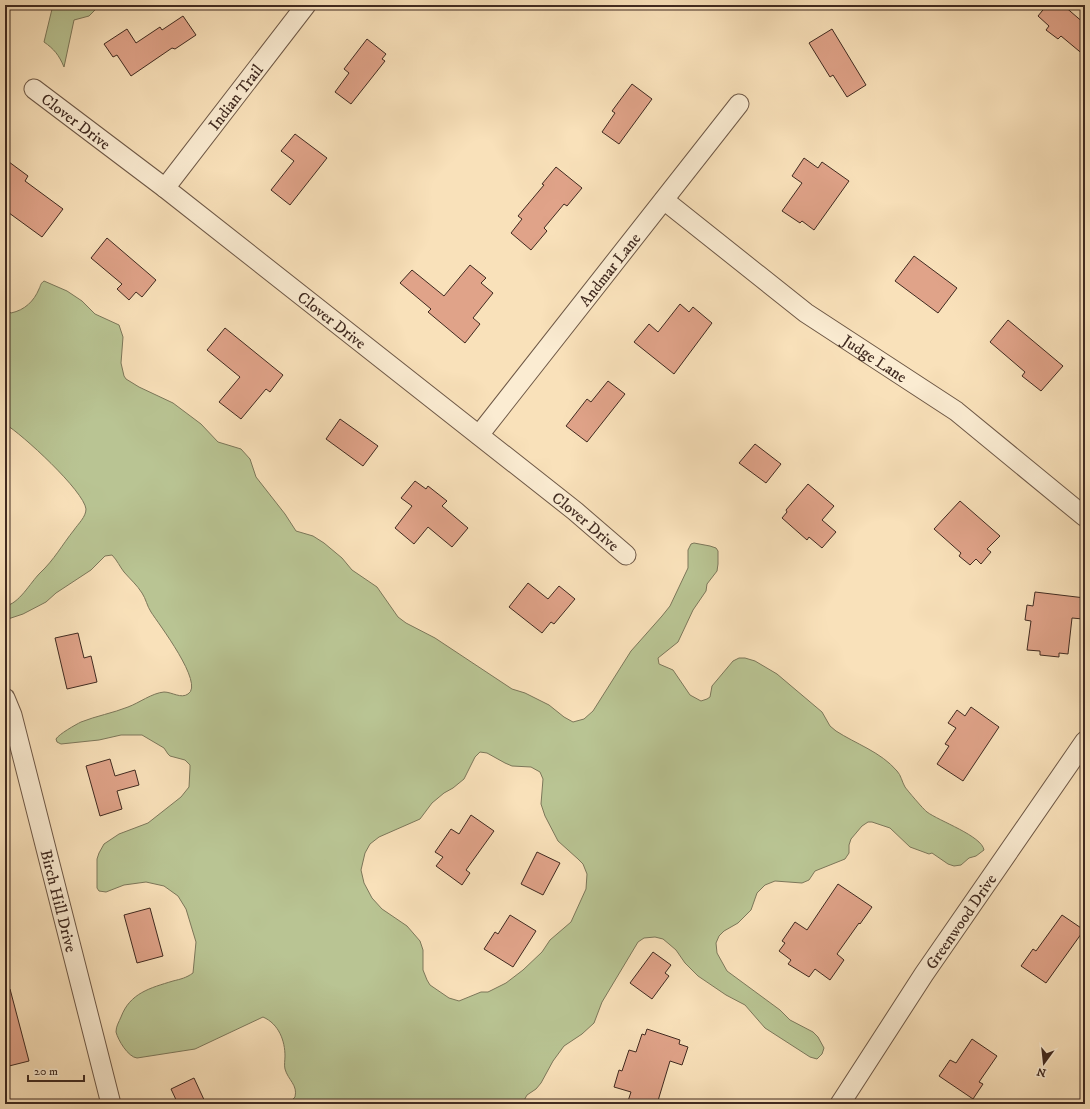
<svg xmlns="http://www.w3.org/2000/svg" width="1090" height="1109" font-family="'IM FELL DW Pica',serif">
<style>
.green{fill:#b9c493;stroke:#7c775a;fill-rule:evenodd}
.building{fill:#e0a389;stroke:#402a20}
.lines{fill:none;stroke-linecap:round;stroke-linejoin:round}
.minor-casing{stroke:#6e5846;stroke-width:21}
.minor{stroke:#fbecd2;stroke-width:19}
.labels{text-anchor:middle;stroke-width:3.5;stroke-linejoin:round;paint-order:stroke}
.street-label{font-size:16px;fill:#402a20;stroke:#fbecd2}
</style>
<rect width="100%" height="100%" fill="#f9e1ba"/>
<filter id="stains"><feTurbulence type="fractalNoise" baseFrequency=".005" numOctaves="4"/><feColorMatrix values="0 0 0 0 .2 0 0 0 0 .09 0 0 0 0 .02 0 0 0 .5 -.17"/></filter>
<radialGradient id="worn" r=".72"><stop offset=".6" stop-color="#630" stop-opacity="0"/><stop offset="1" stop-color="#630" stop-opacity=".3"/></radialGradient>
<g class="green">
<path d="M 53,5 L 100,5 L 89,16 L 74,20 L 64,67 C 59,55 54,49 44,42 Z"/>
<path d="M 44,281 L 67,291 L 82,301 L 95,314 L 119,325 L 123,337 L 121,363 L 124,376 L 126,379 L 139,387 L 173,403 L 201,424 L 218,442 L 241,449 L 250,459 L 256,477 L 285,514 L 296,531 L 313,536 L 324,543 L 342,558 L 352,570 L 377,587 L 398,617 L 406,623 L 435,638 L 512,689 L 525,693 L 549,705 L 564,717 L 573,722 L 584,719 L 593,711 L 631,651 L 662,616 L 670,606 L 688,568 L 688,550 L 691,544 L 694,543 L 710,546 L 716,548 L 718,551 L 718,564 L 717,571 L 707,584 L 706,591 L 693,610 L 678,642 L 658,658 L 659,664 L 673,670 L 690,695 L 701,701 L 707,699 L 710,697 L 712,686 L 733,661 L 739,658 L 745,658 L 755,661 L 777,674 L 822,712 L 830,726 L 836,731 C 856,744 881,752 897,771 C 901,775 902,782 905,787 C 907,790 924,810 927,812 C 939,821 982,836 984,850 L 976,856 L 969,858 L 961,865 L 954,866 L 948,864 L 932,853 L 929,854 L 910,847 L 890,828 L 872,822 L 868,822 L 862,826 L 851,839 L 849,845 L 849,853 L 845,859 L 815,871 L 809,880 L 802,883 L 775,881 L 765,885 L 757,893 L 751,910 L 738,923 L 724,931 L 719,936 L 716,943 L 717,953 L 727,971 L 780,1010 L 790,1020 L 813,1032 L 818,1037 L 824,1048 L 822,1054 L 817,1059 L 810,1057 L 765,1028 L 745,1005 L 726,995 L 698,976 L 685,963 L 676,950 L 669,944 L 663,939 L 655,937 L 644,938 L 638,942 L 602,1002 L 594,1023 L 582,1034 L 564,1046 L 553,1061 L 541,1083 L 536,1089 L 527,1095 L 522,1104 L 284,1104 L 290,1102 L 295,1097 C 298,1085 288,1080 285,1069 C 284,1065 285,1060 285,1056 C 285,1041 279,1024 263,1017 L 195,1049 L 137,1058 C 128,1057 118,1040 116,1032 C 116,1026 119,1022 121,1017 C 130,993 150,988 173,981 C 181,979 186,978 193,973 L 196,942 L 186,909 L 178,896 L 164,886 L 146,882 L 124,885 L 106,892 L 99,891 L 97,888 L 97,859 L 99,853 L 104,844 L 119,834 L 148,823 L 181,797 L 189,787 L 190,768 L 190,765 L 185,760 L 170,756 L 168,754 L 164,748 L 142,735 L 121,735 L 99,740 L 61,744 L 57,742 L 56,739 C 59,734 75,725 81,722 C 96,716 113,713 128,707 C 139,703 152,693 164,692 C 172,692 181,699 188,694 C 205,684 158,623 151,612 C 147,606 146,599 142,593 C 137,585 130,579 124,572 C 120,567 117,560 112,555 L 105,556 L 91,570 L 56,593 L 46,602 L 23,614 L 5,620 L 5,606 C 19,604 30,583 40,573 C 54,560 62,545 74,530 C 78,524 86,517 86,509 C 84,491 22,434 5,424 L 5,309 L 11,313 C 25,310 34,301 39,289 C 41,285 40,284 44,281 ZM 480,752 L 487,753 L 505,763 L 512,766 L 531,767 L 540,772 L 543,779 L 541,804 L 545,816 L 558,841 L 578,859 L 583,864 L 587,874 L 586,889 L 571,922 L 550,940 L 542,952 L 523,970 L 506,983 L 488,992 L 481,992 L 459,1001 L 449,998 L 430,985 L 427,980 L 423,970 L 423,950 L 420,941 L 407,926 L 382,909 L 372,898 L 364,883 L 361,870 L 365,853 L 370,844 L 379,837 L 420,819 L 432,803 L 444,793 L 453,788 L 464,779 L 475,757 Z"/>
</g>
<g class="building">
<path d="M 1047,5 L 1063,5 L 1085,24 L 1085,56 L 1061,36 L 1058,39 L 1046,30 L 1049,26 L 1038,16 Z"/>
<path d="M 183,16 L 196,35 L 175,49 L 172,48 L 131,76 L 117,55 L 113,57 L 104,44 L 127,29 L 136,43 L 160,27 L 162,30 Z"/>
<path d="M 832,29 L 866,85 L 847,97 L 833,75 L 830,77 L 809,43 Z"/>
<path d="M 367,39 L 386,54 L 382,59 L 385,61 L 351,104 L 335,92 L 349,73 L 344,69 Z"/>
<path d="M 632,84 L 652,99 L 619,144 L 602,132 L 615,113 L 612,111 Z"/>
<path d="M 295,134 L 327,158 L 290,205 L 271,190 L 294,161 L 281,151 Z"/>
<path d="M 804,158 L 818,168 L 822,162 L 849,181 L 814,230 L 802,221 L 800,223 L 782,211 L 802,183 L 792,176 Z"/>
<path d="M 5,159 L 28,176 L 25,181 L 63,209 L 42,237 L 5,210 Z"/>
<path d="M 556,167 L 582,188 L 567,206 L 564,204 L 544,228 L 547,231 L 531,250 L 511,233 L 522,219 L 518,216 L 544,185 L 542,184 Z"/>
<path d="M 107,238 L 156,280 L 142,297 L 136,292 L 129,300 L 117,289 L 122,284 L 91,258 Z"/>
<path d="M 914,256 L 957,288 L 938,313 L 895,281 Z"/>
<path d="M 470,265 L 486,278 L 481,283 L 493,293 L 473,318 L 480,324 L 465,343 L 428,312 L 431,309 L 400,283 L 412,270 L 444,296 Z"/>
<path d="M 680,304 L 689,312 L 693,307 L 712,323 L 674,374 L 634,342 L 649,324 L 658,332 Z"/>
<path d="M 1008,320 L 1063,366 L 1041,391 L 1022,376 L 1025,372 L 990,342 Z"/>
<path d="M 225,328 L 283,375 L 270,392 L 266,389 L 241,419 L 219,402 L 240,377 L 207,350 Z"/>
<path d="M 608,381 L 625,394 L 587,442 L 566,426 L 587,399 L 591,402 Z"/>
<path d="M 340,419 L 378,446 L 363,466 L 326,439 Z"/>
<path d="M 755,444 L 781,464 L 766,483 L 739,463 Z"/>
<path d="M 415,481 L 426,489 L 428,486 L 447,501 L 442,506 L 468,528 L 452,547 L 428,527 L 414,544 L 395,528 L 412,506 L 401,498 Z"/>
<path d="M 808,484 L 834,506 L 822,520 L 836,532 L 822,548 L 809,537 L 807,540 L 782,518 L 787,512 L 786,510 Z"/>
<path d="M 960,501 L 1000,536 L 987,549 L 991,552 L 981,564 L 976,559 L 970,565 L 959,556 L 961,553 L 934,529 Z"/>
<path d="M 528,583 L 548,599 L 559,586 L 575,599 L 554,624 L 551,622 L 542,633 L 509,607 Z"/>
<path d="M 1035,592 L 1085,598 L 1083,619 L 1072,618 L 1068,654 L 1059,653 L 1059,657 L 1040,655 L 1040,651 L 1027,650 L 1031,621 L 1025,620 L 1027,605 L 1033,606 Z"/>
<path d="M 78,633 L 84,658 L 91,656 L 97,682 L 67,689 L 55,638 Z"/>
<path d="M 971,707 L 999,727 L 963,781 L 937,764 L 949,746 L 945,744 L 956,728 L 948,723 L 957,710 L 965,716 Z"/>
<path d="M 110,759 L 115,776 L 135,770 L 139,785 L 117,791 L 122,809 L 100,816 L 86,766 Z"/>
<path d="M 471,815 L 494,831 L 466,870 L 470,873 L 462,885 L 436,866 L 443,857 L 435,852 L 451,829 L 459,834 Z"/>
<path d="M 537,852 L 560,863 L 543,895 L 521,884 Z"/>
<path d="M 838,884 L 872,907 L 860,924 L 859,923 L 837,954 L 844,960 L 830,980 L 815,969 L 809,977 L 788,964 L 791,960 L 779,951 L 785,943 L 782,941 L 795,922 L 807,930 Z"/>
<path d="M 150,908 L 163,956 L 137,963 L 124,915 Z"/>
<path d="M 510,915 L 536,931 L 513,967 L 484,949 L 495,932 L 498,934 Z"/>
<path d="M 1062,915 L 1084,930 L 1046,983 L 1021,966 L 1033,949 L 1036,951 Z"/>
<path d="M 653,952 L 671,965 L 665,973 L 669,976 L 652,999 L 630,983 Z"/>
<path d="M 10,989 L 29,1061 L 5,1067 L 5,990 Z"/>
<path d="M 647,1029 L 680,1040 L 679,1044 L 688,1047 L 682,1065 L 670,1061 L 657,1104 L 627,1104 L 631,1092 L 614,1087 L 619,1070 L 622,1071 L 629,1050 L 636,1052 L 642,1034 L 645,1035 Z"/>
<path d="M 972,1039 L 997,1056 L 979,1082 L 983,1084 L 973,1099 L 939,1076 L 950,1060 L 956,1063 Z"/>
<path d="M 194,1078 L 206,1104 L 178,1104 L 171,1089 Z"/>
</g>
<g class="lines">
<defs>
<g id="minor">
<path id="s1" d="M 34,89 L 165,188 L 575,511 L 626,555"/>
<path id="s2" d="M 165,188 L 306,5"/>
<path id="s3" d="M 664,200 L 806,313 L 956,411 L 1085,517"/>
<path id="s4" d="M 479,435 L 739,104"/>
<path id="s5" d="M 5,698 L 12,715 L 111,1104"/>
<path id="s6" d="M 840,1104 L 924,974 L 1085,741"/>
</g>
</defs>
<use href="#minor" class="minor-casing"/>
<use href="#minor" class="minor"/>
</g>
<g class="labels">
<g class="street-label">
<text dy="6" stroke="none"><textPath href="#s2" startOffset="115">Indian Trail</textPath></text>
<text dy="6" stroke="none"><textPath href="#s1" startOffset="53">Clover Drive</textPath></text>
<text dy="6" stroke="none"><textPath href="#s4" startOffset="211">Andmar Lane</textPath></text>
<text dy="6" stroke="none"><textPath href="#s1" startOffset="377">Clover Drive</textPath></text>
<text dy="6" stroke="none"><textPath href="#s3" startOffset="264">Judge Lane</textPath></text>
<text dy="6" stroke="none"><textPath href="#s1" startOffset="701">Clover Drive</textPath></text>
<text dy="6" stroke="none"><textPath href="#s5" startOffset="210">Birch Hill Drive</textPath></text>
<text dy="6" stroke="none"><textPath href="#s6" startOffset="219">Greenwood Drive</textPath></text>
</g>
</g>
<rect width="1090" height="1109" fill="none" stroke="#f9e1ba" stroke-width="20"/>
<rect x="6" y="6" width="1078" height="1097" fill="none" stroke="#402a20" stroke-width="2"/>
<rect x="10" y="10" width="1070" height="1089" fill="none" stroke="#402a20"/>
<g transform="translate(1044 1063) rotate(195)" stroke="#fbecd2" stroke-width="3" paint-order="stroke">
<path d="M0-3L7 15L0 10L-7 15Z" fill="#402a20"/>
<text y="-6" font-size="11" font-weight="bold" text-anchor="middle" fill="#402a20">N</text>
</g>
<path d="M28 1075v6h56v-6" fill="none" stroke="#402a20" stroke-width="2"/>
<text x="34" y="1075" font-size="12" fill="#402a20" stroke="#fbecd2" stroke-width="3" paint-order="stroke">20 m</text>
<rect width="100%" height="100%" filter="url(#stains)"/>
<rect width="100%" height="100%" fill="url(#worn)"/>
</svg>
